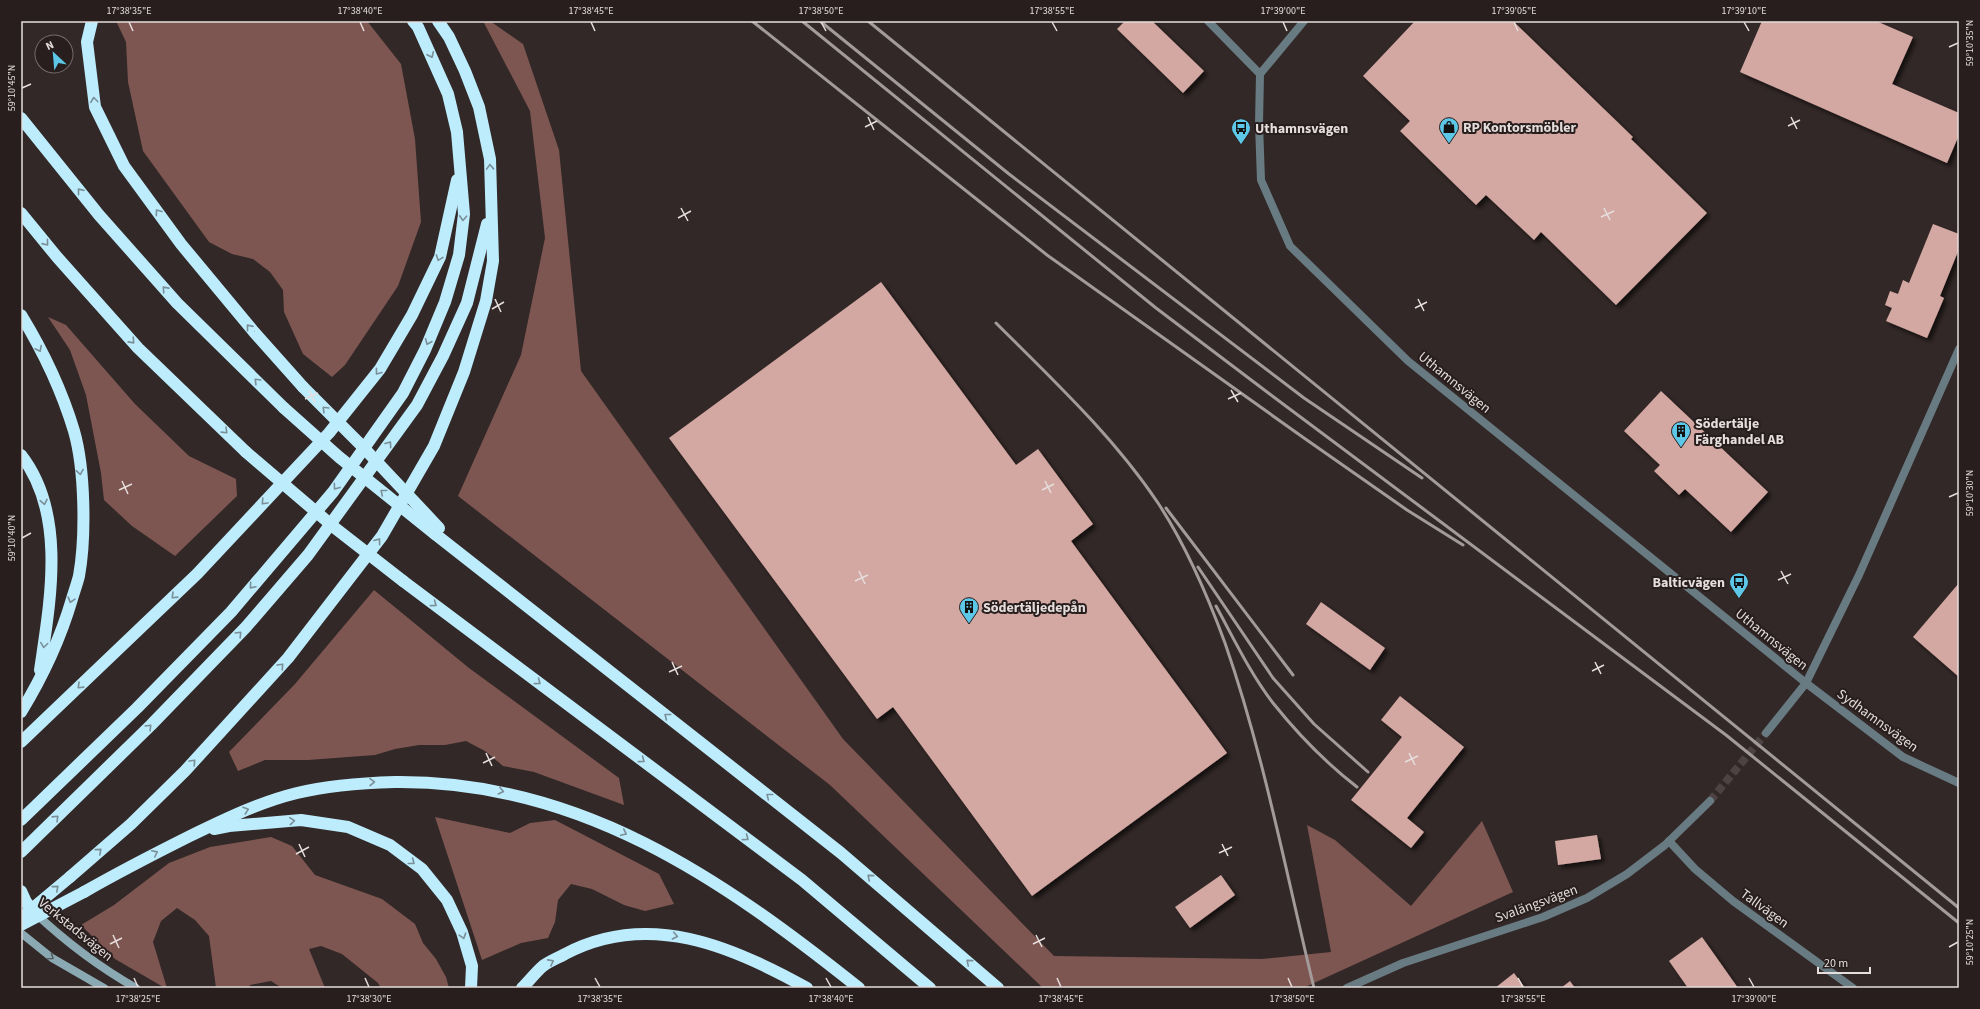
<svg xmlns="http://www.w3.org/2000/svg" width="1980" height="1009" font-family="'Source Sans 3',sans-serif">
<style>
.forest{fill:#7d5651}
.building{fill:#d4a8a2;filter:url(#shadow)}
.lines{fill:none;stroke-linecap:round;stroke-linejoin:round}
.street-tunnel{stroke:#4d4342;stroke-width:8;stroke-dasharray:8 4;stroke-linecap:butt}
.street{stroke:#697b82;stroke-width:8}
.secondary{stroke:#8ba9b3;stroke-width:8}
.highway{stroke:#bdecfc;stroke-width:12}
.rail{stroke:#a39b9a;stroke-width:3}
.highway-bridge{stroke:#bdecfc;stroke-width:12}
.oneway{stroke:#7a8f98}
.oneway2{stroke:#555d60}
.ticks{fill:none;stroke:#e5dedd;stroke-width:1.5}
.labels{text-anchor:middle;stroke-width:4;stroke-linejoin:round;paint-order:stroke}
.poi-label{font-size:14px;font-weight:bold;fill:#e5dedd;stroke:#281e1d;text-anchor:start}
.street-label{font-size:14px;fill:#e5dedd;stroke:#281e1d}
.neatline{fill:none;stroke:#e5dedd;stroke-width:1.5}
.ticks-label{font-size:10px;text-anchor:middle;fill:#e5dedd}
</style>
<defs>
<filter id="shadow"><feDropShadow dx="3.5" dy="3.5" stdDeviation="2" flood-color="#0009"/></filter>
</defs>
<rect width="100%" height="100%" fill="#322827"/>
<g class="forest">
<path d="M 116,21 L 367,21 L 401,64 L 415,139 L 421,222 L 398,286 L 345,365 L 332,377 L 303,354 L 284,312 L 283,290 L 270,272 L 253,259 L 232,254 L 209,242 L 143,151 L 128,82 L 126,42 Z"/>
<path d="M 483,21 L 490,21 L 523,44 L 559,150 L 581,371 L 843,739 L 1054,956 L 1262,959 L 1331,952 L 1307,825 L 1335,840 L 1411,906 L 1482,821 L 1513,892 L 1303,988 L 1043,988 L 830,785 L 458,496 L 521,355 L 545,238 L 530,111 Z"/>
<path d="M 48,317 L 66,325 L 135,404 L 189,456 L 236,479 L 237,496 L 175,556 L 132,526 L 104,500 L 101,473 L 86,395 L 70,350 Z"/>
<path d="M 374,590 L 469,668 L 619,778 L 624,805 L 534,772 L 503,766 L 485,751 L 466,741 L 445,745 L 419,745 L 395,749 L 375,755 L 308,760 L 265,760 L 238,771 L 229,752 L 295,684 Z"/>
<path d="M 435,817 L 510,833 L 530,823 L 555,820 L 659,874 L 674,904 L 645,911 L 624,905 L 592,889 L 571,884 L 558,900 L 555,922 L 548,938 L 521,943 L 482,960 Z"/>
<path d="M 271,837 L 292,846 L 315,875 L 382,899 L 415,924 L 423,943 L 436,959 L 446,977 L 449,988 L 381,988 L 378,983 L 342,954 L 321,946 L 309,949 L 325,988 L 282,988 L 271,981 L 250,985 L 249,988 L 216,988 L 209,936 L 195,920 L 177,908 L 161,921 L 153,942 L 167,988 L 165,988 L 115,959 L 81,925 L 114,905 L 169,863 L 210,847 Z"/>
</g>
<g class="building">
<path d="M 1125,21 L 1152,21 L 1204,71 L 1183,93 L 1117,29 Z"/>
<path d="M 1415,21 L 1513,21 L 1633,137 L 1631,139 L 1707,213 L 1616,305 L 1541,232 L 1534,240 L 1486,195 L 1476,205 L 1400,131 L 1410,121 L 1363,76 Z"/>
<path d="M 1762,21 L 1876,21 L 1913,37 L 1892,84 L 1959,113 L 1959,135 L 1947,163 L 1740,72 Z"/>
<path d="M 1933,224 L 1959,234 L 1959,249 L 1940,296 L 1944,298 L 1927,338 L 1886,321 L 1892,308 L 1885,305 L 1890,291 L 1898,294 L 1903,280 L 1909,283 Z"/>
<path d="M 881,282 L 1016,465 L 1038,449 L 1093,524 L 1071,541 L 1227,753 L 1032,896 L 893,707 L 877,719 L 669,438 Z"/>
<path d="M 1661,391 L 1768,492 L 1731,532 L 1685,489 L 1679,495 L 1654,471 L 1660,465 L 1624,431 Z"/>
<path d="M 1959,583 L 1959,677 L 1913,637 Z"/>
<path d="M 1321,602 L 1385,648 L 1370,670 L 1306,624 Z"/>
<path d="M 1400,696 L 1464,747 L 1407,818 L 1424,832 L 1411,848 L 1351,800 L 1402,737 L 1381,720 Z"/>
<path d="M 1597,835 L 1601,859 L 1558,865 L 1555,841 Z"/>
<path d="M 1221,875 L 1235,895 L 1190,928 L 1175,907 Z"/>
<path d="M 1702,937 L 1738,988 L 1688,988 L 1669,961 Z"/>
<path d="M 1514,973 L 1525,988 L 1495,988 Z"/>
<path d="M 1570,981 L 1575,988 L 1561,988 Z"/>
</g>
<g class="lines">
<path class="street-tunnel" d="M 1710,801 L 1766,733"/>
<g class="street">
<path d="M 1208,21 L 1260,74"/>
<path d="M 1304,21 L 1260,74 L 1259,124 L 1261,180 L 1290,246 L 1408,361 L 1806,683 L 1903,757 L 1959,783"/>
<path d="M 1766,733 L 1806,683 L 1859,575 L 1959,349"/>
<path d="M 1669,841 L 1695,869 L 1733,901 L 1853,988"/>
<path d="M 1347,988 L 1403,963 L 1543,917 L 1587,898 L 1627,874 L 1665,845 L 1710,801"/>
</g>
<g class="secondary">
<path d="M 35,913 C 66,942 99,967 136,988"/>
<path d="M 21,933 L 52,958 L 104,988"/>
</g>
<g class="highway">
<path d="M 92,21 L 87,42 L 95,107 L 124,166 L 181,244 L 254,332 L 303,387"/>
<path d="M 21,118 L 99,215 L 177,303 L 284,408"/>
<path d="M 21,213 L 57,257 L 138,348 L 246,452"/>
<path d="M 21,315 C 43,351 62,391 74,431 C 85,469 86,537 79,576 C 77,584 74,592 72,599 C 60,640 43,676 21,712"/>
<path d="M 21,455 C 67,514 50,602 40,670"/>
<path d="M 435,534 L 841,853 L 998,988"/>
<path d="M 403,581 L 802,880 L 930,988"/>
<path d="M 21,742 L 197,574 L 329,433 L 380,369 L 412,315 L 440,257 L 457,180"/>
<path d="M 21,820 L 137,708 L 231,612 L 333,492 L 403,393 L 425,350 L 445,302 L 459,255 L 464,214 L 457,132 L 448,94 L 418,27 L 413,21"/>
<path d="M 214,829 L 229,826 L 301,820 L 348,827 L 390,845 L 422,869 L 447,900 L 462,932 L 472,966 L 471,988"/>
<path d="M 21,852 L 151,725 L 246,627 L 308,555 L 417,405 L 443,356 L 467,303 L 487,224"/>
<path d="M 70,877 L 131,824 L 185,771 L 288,658 L 382,536 L 434,446 L 464,372 L 486,301 L 493,261 L 490,159 L 479,107 L 465,71 L 449,37 L 438,21"/>
<path d="M 21,891 L 26,902 L 33,911"/>
<path d="M 84,892 C 119,872 154,854 190,836 C 225,819 260,802 297,793 C 330,785 362,783 395,782 C 579,780 721,878 859,988"/>
<path d="M 522,988 C 529,981 536,972 543,966 C 550,961 558,958 565,954 C 648,910 732,946 807,988"/>
</g>
<g class="rail">
<path d="M 752,21 L 1047,255 L 1304,438 L 1407,510 L 1463,545"/>
<path d="M 802,21 L 1156,308 L 1271,395 L 1726,735 L 1959,923"/>
<path d="M 820,21 L 1009,174 L 1304,398 L 1422,478"/>
<path d="M 868,21 L 1959,908"/>
<path d="M 996,323 C 1053,380 1113,436 1158,503 C 1187,547 1207,594 1225,643 C 1264,755 1286,873 1314,988"/>
<path d="M 1166,508 L 1293,675"/>
<path d="M 1198,567 L 1273,678 L 1314,724 L 1368,772"/>
<path d="M 1216,606 C 1234,639 1250,673 1273,703 C 1297,733 1326,763 1357,787"/>
</g>
<g class="highway-bridge">
<path d="M 303,387 L 362,446 L 439,528"/>
<path d="M 284,408 L 339,457 L 435,534"/>
<path d="M 246,452 L 335,528 L 403,581"/>
<path d="M 21,918 L 70,877"/>
<path d="M 21,925 L 84,892"/>
</g>
</g>
<defs><path id="oneway-chevron" d="M-2-3.5L2.5 0L-2 3.5" fill="none" stroke-width="1.6" stroke-linecap="round" stroke-linejoin="round"/></defs>
<g class="oneway">
<use href="#oneway-chevron" transform="translate(431 55) rotate(65)"/>
<use href="#oneway-chevron" transform="translate(94 100) rotate(-97)"/>
<use href="#oneway-chevron" transform="translate(490 167) rotate(-92)"/>
<use href="#oneway-chevron" transform="translate(80 191) rotate(-129)"/>
<use href="#oneway-chevron" transform="translate(158 212) rotate(-126)"/>
<use href="#oneway-chevron" transform="translate(463 218) rotate(93)"/>
<use href="#oneway-chevron" transform="translate(46 243) rotate(51)"/>
<use href="#oneway-chevron" transform="translate(439 258) rotate(110)"/>
<use href="#oneway-chevron" transform="translate(165 289) rotate(-132)"/>
<use href="#oneway-chevron" transform="translate(249 327) rotate(-129)"/>
<use href="#oneway-chevron" transform="translate(132 341) rotate(48)"/>
<use href="#oneway-chevron" transform="translate(428 342) rotate(113)"/>
<use href="#oneway-chevron" transform="translate(39 349) rotate(63)"/>
<use href="#oneway-chevron" transform="translate(378 372) rotate(127)"/>
<use href="#oneway-chevron" transform="translate(257 381) rotate(-135)"/>
<use href="#oneway-chevron" transform="translate(325 409) rotate(-135)"/>
<use href="#oneway-chevron" transform="translate(225 431) rotate(44)"/>
<use href="#oneway-chevron" transform="translate(389 444) rotate(-54)"/>
<use href="#oneway-chevron" transform="translate(80 472) rotate(81)"/>
<use href="#oneway-chevron" transform="translate(336 487) rotate(126)"/>
<use href="#oneway-chevron" transform="translate(383 492) rotate(-141)"/>
<use href="#oneway-chevron" transform="translate(44 502) rotate(79)"/>
<use href="#oneway-chevron" transform="translate(264 502) rotate(133)"/>
<use href="#oneway-chevron" transform="translate(378 541) rotate(-53)"/>
<use href="#oneway-chevron" transform="translate(252 586) rotate(131)"/>
<use href="#oneway-chevron" transform="translate(174 596) rotate(136)"/>
<use href="#oneway-chevron" transform="translate(71 600) rotate(106)"/>
<use href="#oneway-chevron" transform="translate(434 604) rotate(37)"/>
<use href="#oneway-chevron" transform="translate(239 634) rotate(-46)"/>
<use href="#oneway-chevron" transform="translate(44 645) rotate(98)"/>
<use href="#oneway-chevron" transform="translate(281 666) rotate(-47)"/>
<use href="#oneway-chevron" transform="translate(538 682) rotate(37)"/>
<use href="#oneway-chevron" transform="translate(80 686) rotate(136)"/>
<use href="#oneway-chevron" transform="translate(667 716) rotate(-142)"/>
<use href="#oneway-chevron" transform="translate(149 727) rotate(-45)"/>
<use href="#oneway-chevron" transform="translate(642 760) rotate(37)"/>
<use href="#oneway-chevron" transform="translate(193 762) rotate(-47)"/>
<use href="#oneway-chevron" transform="translate(372 782) rotate(-1)"/>
<use href="#oneway-chevron" transform="translate(501 791) rotate(12)"/>
<use href="#oneway-chevron" transform="translate(769 796) rotate(-142)"/>
<use href="#oneway-chevron" transform="translate(246 810) rotate(-19)"/>
<use href="#oneway-chevron" transform="translate(56 818) rotate(-44)"/>
<use href="#oneway-chevron" transform="translate(292 821) rotate(-5)"/>
<use href="#oneway-chevron" transform="translate(624 833) rotate(25)"/>
<use href="#oneway-chevron" transform="translate(746 838) rotate(37)"/>
<use href="#oneway-chevron" transform="translate(99 851) rotate(-41)"/>
<use href="#oneway-chevron" transform="translate(155 853) rotate(-26)"/>
<use href="#oneway-chevron" transform="translate(412 862) rotate(38)"/>
<use href="#oneway-chevron" transform="translate(870 877) rotate(-140)"/>
<use href="#oneway-chevron" transform="translate(56 888) rotate(-40)"/>
<use href="#oneway-chevron" transform="translate(463 936) rotate(72)"/>
<use href="#oneway-chevron" transform="translate(675 936) rotate(11)"/>
<use href="#oneway-chevron" transform="translate(551 962) rotate(-28)"/>
<use href="#oneway-chevron" transform="translate(969 962) rotate(-140)"/>
</g>
<use class="oneway2" href="#oneway-chevron" transform="translate(51 957) rotate(35)"/>
<path class="ticks" d="M 129,22 L 133,31M 360,22 L 364,31M 591,22 L 595,31M 821,22 L 826,31M 1052,22 L 1057,31M 1283,22 L 1287,31M 1514,22 L 1518,31M 1744,22 L 1749,31M 1949,47 L 1958,43M 22,88 L 31,84M 868,117 L 874,130M 1791,117 L 1797,129M 1788,126 L 1800,120M 865,127 L 877,121M 681,208 L 688,221M 1604,208 L 1610,220M 1601,217 L 1614,211M 678,218 L 691,211M 495,299 L 501,312M 1418,299 L 1424,311M 1415,308 L 1427,302M 492,309 L 504,302M 309,390 L 315,403M 1231,390 L 1238,402M 305,399 L 318,393M 1228,399 L 1241,393M 122,481 L 128,494M 1045,481 L 1051,493M 119,490 L 132,484M 1042,490 L 1054,484M 1949,497 L 1958,493M 22,538 L 31,533M 859,571 L 865,584M 1781,571 L 1788,584M 1778,580 L 1791,574M 855,581 L 868,575M 672,662 L 678,675M 1595,662 L 1601,674M 1592,671 L 1604,665M 669,672 L 682,666M 486,753 L 492,766M 1409,753 L 1415,765M 1405,762 L 1418,756M 483,763 L 495,757M 299,844 L 305,857M 1222,844 L 1228,856M 1219,853 L 1232,847M 296,854 L 309,847M 113,935 L 119,948M 1036,935 L 1042,947M 110,944 L 122,938M 1033,944 L 1045,938M 1949,947 L 1958,942M 134,978 L 138,987M 365,978 L 369,987M 595,978 L 600,987M 826,978 L 831,987M 1057,978 L 1061,987M 1288,978 L 1292,987M 1518,978 L 1523,987M 1749,978 L 1754,987"/>
<defs>
<symbol id="shop-pin" viewBox="-11 -11 22 30"><path d="M0 17L-7.5 6A9.5 9.5 0 1 1 7.5 6Z" fill="#5dc7e8" stroke="#281e1d"/><path d="M-5-2.5h2.3a2.7 3.5 0 0 1 5.4 0H5L5.5 6h-11ZM-1.5-2.5h3a1.5 2.3 0 0 0-3 0Z" fill="#111"/></symbol>
<symbol id="bus-pin" viewBox="-11 -11 22 30"><path d="M0 17L-7.5 6A9.5 9.5 0 1 1 7.5 6Z" fill="#5dc7e8" stroke="#281e1d"/><path d="M-5-6H5V4H4V6H2V4H-2V6H-4V4H-5ZM-3.5-4V0h7V-4ZM-3.5 1.2v1.5H-2V1.2ZM2 1.2v1.5H3.5V1.2Z" fill="#111"/></symbol>
<symbol id="building-pin" viewBox="-11 -11 22 30"><path d="M0 17L-7.5 6A9.5 9.5 0 1 1 7.5 6Z" fill="#5dc7e8" stroke="#281e1d"/><path d="M-4-6H4V6H1V3H-1V6H-4ZM-2.5-4.3h1.7v1.8h-1.7ZM.8-4.3h1.7v1.8H.8ZM-2.5-1h1.7V.8h-1.7ZM.8-1h1.7V.8H.8Z" fill="#111"/></symbol>
</defs>
<g fill-rule="evenodd">
<use href="#shop-pin" x="1438" y="116" width="22" height="30"/>
<use href="#bus-pin" x="1230" y="117" width="22" height="30"/>
<use href="#building-pin" x="1670" y="420" width="22" height="30"/>
<use href="#bus-pin" x="1728" y="571" width="22" height="30"/>
<use href="#building-pin" x="958" y="596" width="22" height="30"/>
</g>
<g class="labels">
<g class="poi-label">
<text x="1463" y="132">RP Kontorsmöbler</text>
<text x="1255" y="133">Uthamnsvägen</text>
<text x="1695" y="428">Södertälje<tspan x="1695" dy="16">Färghandel AB</tspan></text>
<text x="1725" y="587" text-anchor="end">Balticvägen</text>
<text x="983" y="612">Södertäljedepån</text>
</g>
<g class="street-label">
<text transform="translate(1455 382) rotate(39)" y="5">Uthamnsvägen</text>
<text transform="translate(1772 639) rotate(39)" y="5">Uthamnsvägen</text>
<text transform="translate(1878 720) rotate(36)" y="5">Sydhamnsvägen</text>
<text transform="translate(1536 903) rotate(-20)" y="5">Svalängsvägen</text>
<text transform="translate(1765 908) rotate(36)" y="5">Tallvägen</text>
<text transform="translate(76 929) rotate(39)" y="5">Verkstadsvägen</text>
</g>
</g>
<rect width="1980" height="1009" fill="none" stroke="#281e1d" stroke-width="44"/>
<g transform="translate(54 54) rotate(334)"><circle r="19" fill="#281e1d" stroke="#746b6a"/>
<path d="M0-3L7 15L0 10L-7 15Z" fill="#5dc7e8"/>
<text y="-6" font-size="11" font-weight="bold" text-anchor="middle" fill="#e5dedd">N</text>
</g>
<path d="M1818 967v6h52v-6" fill="none" stroke="#e5dedd" stroke-width="2"/>
<text x="1824" y="967" font-size="12" fill="#e5dedd" stroke="#281e1d" stroke-width="3" paint-order="stroke">20 m</text>
<rect x="22" y="22" width="1936" height="965" class="neatline"/>
<g class="ticks-label">
<text x="129" y="14">17°38'35"E</text>
<text x="360" y="14">17°38'40"E</text>
<text x="591" y="14">17°38'45"E</text>
<text x="821" y="14">17°38'50"E</text>
<text x="1052" y="14">17°38'55"E</text>
<text x="1283" y="14">17°39'00"E</text>
<text x="1514" y="14">17°39'05"E</text>
<text x="1744" y="14">17°39'10"E</text>
<text transform="translate(1969 43) rotate(-90)" y="4">59°10'35"N</text>
<text transform="translate(11 88) rotate(-90)" y="4">59°10'45"N</text>
<text transform="translate(1969 493) rotate(-90)" y="4">59°10'30"N</text>
<text transform="translate(11 538) rotate(-90)" y="4">59°10'40"N</text>
<text transform="translate(1969 942) rotate(-90)" y="4">59°10'25"N</text>
<text x="138" y="1002">17°38'25"E</text>
<text x="369" y="1002">17°38'30"E</text>
<text x="600" y="1002">17°38'35"E</text>
<text x="831" y="1002">17°38'40"E</text>
<text x="1061" y="1002">17°38'45"E</text>
<text x="1292" y="1002">17°38'50"E</text>
<text x="1523" y="1002">17°38'55"E</text>
<text x="1754" y="1002">17°39'00"E</text>
</g>
</svg>
